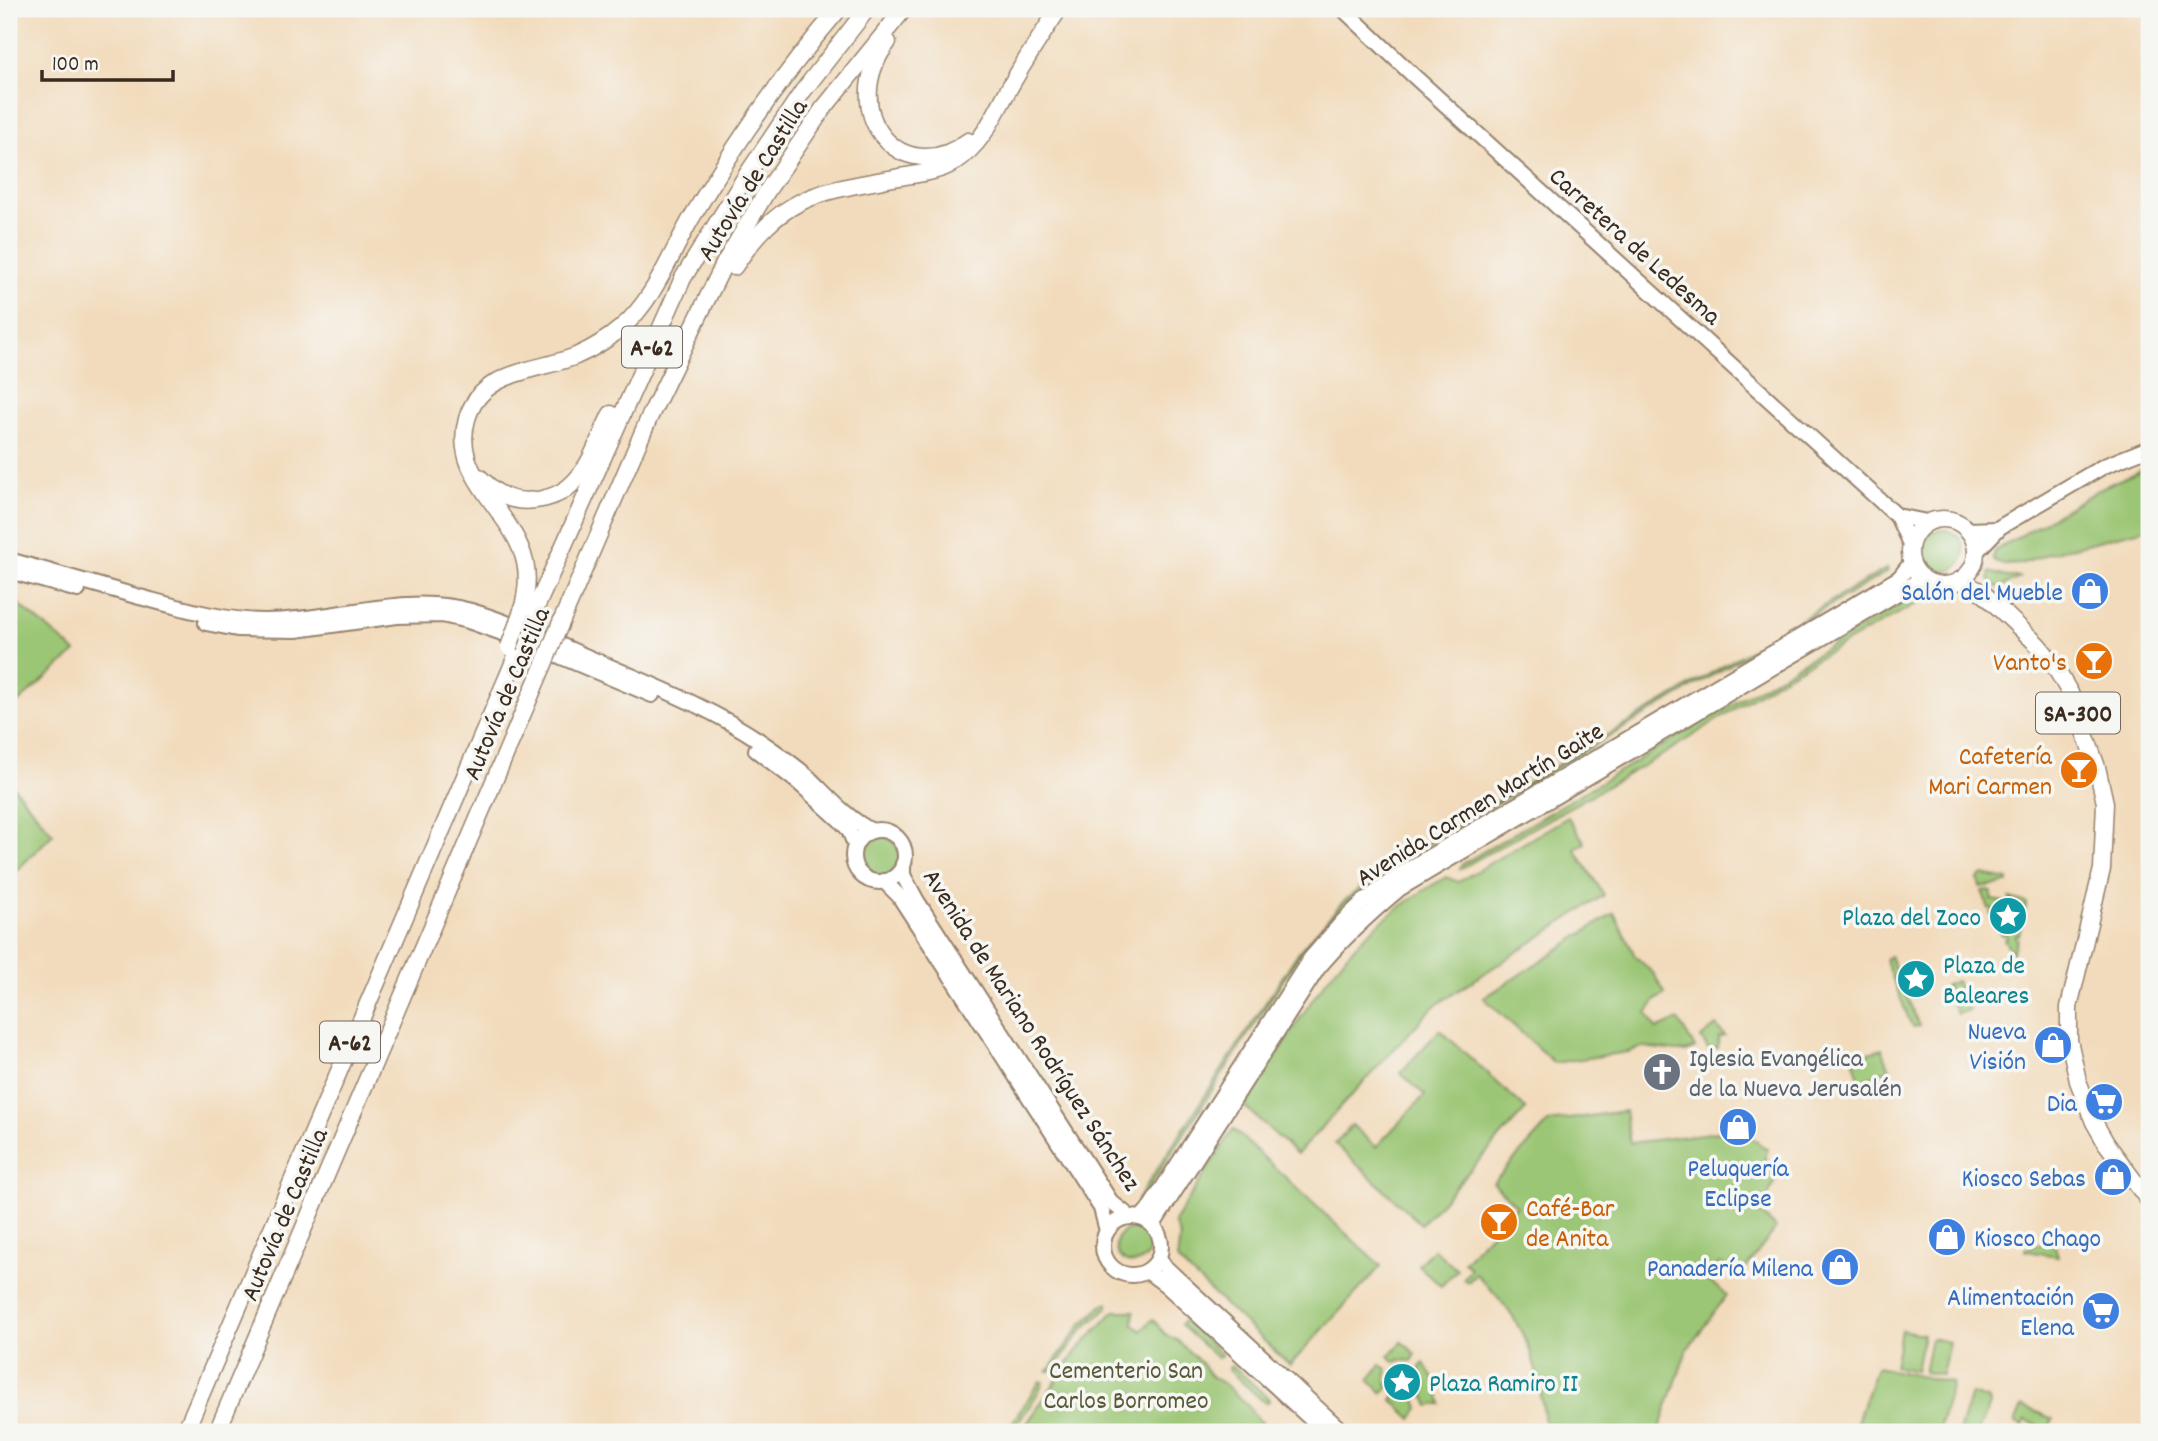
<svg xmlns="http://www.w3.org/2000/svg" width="2158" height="1441" font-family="Dekko,sans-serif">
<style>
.green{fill:#9bc674;stroke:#6b7849;stroke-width:2}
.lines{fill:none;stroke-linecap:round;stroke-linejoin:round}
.major-casing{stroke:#96826d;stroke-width:18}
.highway-casing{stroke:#96826d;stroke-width:19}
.major{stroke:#fff;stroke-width:14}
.highway{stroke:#fff;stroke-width:16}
.highway-bridge-casing{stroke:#96826d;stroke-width:19;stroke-linecap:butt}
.highway-bridge{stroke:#fff;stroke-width:16}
.labels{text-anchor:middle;stroke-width:7;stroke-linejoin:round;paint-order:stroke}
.shield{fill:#f6f6f2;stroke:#73675e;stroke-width:2}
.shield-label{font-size:24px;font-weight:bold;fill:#3b2a1e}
.street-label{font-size:26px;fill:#3b2a1e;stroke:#f6f6f2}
.shop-label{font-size:26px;fill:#366cbe;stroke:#f6f6f2;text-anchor:end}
.food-label{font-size:26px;fill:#c56008;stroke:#f6f6f2;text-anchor:end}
.culture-label{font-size:26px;fill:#0d838f;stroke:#f6f6f2;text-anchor:start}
.worship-label{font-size:26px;fill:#5b616d;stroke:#f6f6f2;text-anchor:start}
.park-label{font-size:26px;fill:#585938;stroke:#f6f6f2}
</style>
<rect width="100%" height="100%" fill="#f6f6f2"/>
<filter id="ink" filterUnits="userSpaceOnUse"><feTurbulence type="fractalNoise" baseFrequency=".0143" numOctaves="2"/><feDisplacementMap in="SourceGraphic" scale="14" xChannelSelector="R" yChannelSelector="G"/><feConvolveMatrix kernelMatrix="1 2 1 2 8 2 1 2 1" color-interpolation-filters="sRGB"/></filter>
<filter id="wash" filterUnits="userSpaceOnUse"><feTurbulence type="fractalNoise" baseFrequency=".00686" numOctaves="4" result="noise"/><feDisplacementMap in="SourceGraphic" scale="28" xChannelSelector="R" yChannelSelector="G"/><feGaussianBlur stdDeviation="1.57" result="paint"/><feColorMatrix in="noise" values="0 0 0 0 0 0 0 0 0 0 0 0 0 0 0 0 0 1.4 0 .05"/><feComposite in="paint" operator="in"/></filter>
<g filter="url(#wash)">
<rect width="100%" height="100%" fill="#f2dbbc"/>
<g class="green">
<path d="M 2149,467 L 2149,528 L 2047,554 L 2021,564 L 2004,565 L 1995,562 L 1993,558 L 1995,551 L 2103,487 Z"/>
<circle cx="1943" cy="551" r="21"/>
<path d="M 1887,568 L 1888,571 L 1398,862 C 1360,888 1327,918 1300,954 L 1142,1199 L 1137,1200 L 1300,950 L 1342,903 L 1383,869 Z"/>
<path d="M 1989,572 L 2007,577 L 2021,577 L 1999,588 L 1989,580 Z"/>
<path d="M 1918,594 L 1923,597 L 1921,601 L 1784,677 L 1664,754 L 1460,869 L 1461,865 Z"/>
<path d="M 9,596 L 76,652 L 9,710 Z"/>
<path d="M 12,785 L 53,834 L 9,878 L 9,787 Z"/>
<path d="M 1568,817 L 1585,843 L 1575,849 L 1604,895 L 1433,1007 L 1297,1154 L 1245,1107 C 1281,1051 1313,989 1359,942 C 1385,916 1415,895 1446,877 L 1458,882 Z"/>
<circle cx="879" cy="856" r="20"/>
<path d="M 1983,875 L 2008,880 L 2008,883 L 1980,887 L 1978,879 Z"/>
<path d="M 1989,890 L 1992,892 L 1991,900 L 2011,903 L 2010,898 L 2027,903 L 2024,913 L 2022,913 L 2020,917 L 2023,918 L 2019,935 L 2016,935 L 2015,937 L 2018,939 L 2012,953 L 2004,939 L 2007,937 L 2006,934 L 2002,935 L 1990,913 L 1995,911 L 1992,908 L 1989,909 L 1982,891 Z"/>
<path d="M 1614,913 L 1635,956 L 1654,974 L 1665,994 L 1656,1000 L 1647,1013 L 1656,1029 L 1678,1020 L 1695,1048 L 1686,1052 L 1643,1047 L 1628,1052 L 1554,1063 L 1484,998 Z"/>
<path d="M 1890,956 L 1919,1026 L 1912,1027 L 1885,959 Z"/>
<path d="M 1956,981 L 1969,1010 L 1957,1014 L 1945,985 Z"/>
<path d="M 1716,1026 L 1725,1036 L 1719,1038 L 1718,1048 L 1708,1049 L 1701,1038 Z"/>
<path d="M 1440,1030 L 1526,1109 L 1421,1224 L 1335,1144 L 1352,1125 L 1376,1147 L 1425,1095 L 1400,1073 Z"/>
<path d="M 1882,1049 L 1890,1069 L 1860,1081 L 1853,1058 Z"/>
<path d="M 1625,1111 L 1630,1143 L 1742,1129 L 1744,1135 C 1754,1137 1758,1145 1768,1149 L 1764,1159 L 1781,1167 L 1760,1213 L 1776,1228 L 1738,1279 L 1720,1263 L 1702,1276 L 1727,1295 L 1687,1350 L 1660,1427 L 1655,1432 L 1546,1432 C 1538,1362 1529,1324 1476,1274 L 1468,1282 L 1463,1279 L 1471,1269 L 1464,1262 L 1509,1213 L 1500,1204 L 1504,1202 L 1512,1210 L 1517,1206 L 1493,1183 L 1549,1122 Z"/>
<path d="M 1233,1129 L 1381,1266 L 1290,1365 L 1177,1260 L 1180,1236 L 1174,1222 Z"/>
<circle cx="1133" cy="1246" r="17"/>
<path d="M 2053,1239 L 2058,1256 L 2025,1251 L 2025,1249 Z"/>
<path d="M 1434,1249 L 1457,1270 L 1441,1286 L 1418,1265 Z"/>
<path d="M 1105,1303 L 1108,1303 L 1108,1307 L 1083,1329 L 1052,1371 L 1048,1371 L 1081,1325 Z"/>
<path d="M 1114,1311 L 1134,1311 L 1133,1324 L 1141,1331 L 1153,1319 L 1165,1334 L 1178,1341 L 1200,1362 L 1211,1376 L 1227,1386 L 1248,1406 L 1258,1420 L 1276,1432 L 1021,1432 L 1076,1352 Z"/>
<path d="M 1185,1321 L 1221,1354 L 1221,1357 L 1217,1358 L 1181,1325 L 1182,1322 Z"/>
<path d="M 1901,1330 L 1923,1334 L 1916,1371 L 1894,1366 Z"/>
<path d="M 1931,1338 L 1949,1342 L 1942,1375 L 1924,1372 Z"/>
<path d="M 1402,1342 L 1416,1354 L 1412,1361 L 1399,1360 L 1395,1362 L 1389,1356 Z"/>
<path d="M 1424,1363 L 1436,1382 L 1441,1404 L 1429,1406 L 1420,1385 L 1420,1367 Z"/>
<path d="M 1381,1365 L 1387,1369 L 1386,1381 L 1389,1387 L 1382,1393 L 1369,1380 Z"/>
<path d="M 1230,1366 L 1233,1366 L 1268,1398 L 1269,1401 L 1265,1403 L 1229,1370 Z"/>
<path d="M 1876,1367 L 1952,1383 L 1938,1432 L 1854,1431 Z"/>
<path d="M 1040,1381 L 1043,1382 C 1037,1399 1021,1417 1011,1432 L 1006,1432 Z"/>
<path d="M 1396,1394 L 1407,1397 L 1414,1394 L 1419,1408 L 1412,1419 L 1392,1400 Z"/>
<path d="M 1971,1394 L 1989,1400 L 1990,1405 L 1978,1432 L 1959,1432 Z"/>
<path d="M 2022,1406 L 2053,1419 L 2047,1432 L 2039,1432 L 2041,1427 L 2025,1420 L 2022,1426 L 2015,1423 Z"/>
</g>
</g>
<g filter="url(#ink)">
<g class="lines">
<defs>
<g id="major">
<path d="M 1343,9 L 1415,77 L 1897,516 L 1910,544"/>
<path d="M 1897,516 L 1927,522"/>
<path d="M 1968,530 L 1996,529"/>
<path d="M 1976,552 L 2000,527 L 2104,466 L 2149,448"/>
<path d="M 9,560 C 51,572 94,584 136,596 C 178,607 222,621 266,621 C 335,621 403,592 471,611 C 515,624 557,644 599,662 C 654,686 711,708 760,741 C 776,752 793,764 807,776 C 827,795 847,819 872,831"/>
<path d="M 9,571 L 78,590"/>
<path d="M 206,623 L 237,629 L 296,630 L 397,616 L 442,615 L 468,621 L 519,639 L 652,695"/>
<path d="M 756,750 L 799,783 L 840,820 L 849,830 L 855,845"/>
<circle cx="879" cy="856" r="26"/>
<path d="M 903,864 L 903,875 L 917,901 L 1111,1202 L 1130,1217"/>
<path d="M 884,881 L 899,896 L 1101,1208 L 1107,1231"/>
<circle cx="1132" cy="1246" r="29"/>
<path d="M 1141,1218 L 1149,1209 L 1310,959 L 1343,921 L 1363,902 L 1395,878 L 1422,861 L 1899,578 L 1911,563"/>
<path d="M 1153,1225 L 1318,968 C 1343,938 1369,914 1399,889 L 1923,578"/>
<path d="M 1159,1258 L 1165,1267 L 1343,1432"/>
<path d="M 1147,1271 L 1166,1285 L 1325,1432"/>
</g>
<g id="highway">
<path d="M 888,42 C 835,111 901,192 968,141"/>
<path d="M 734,267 C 783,193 819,192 899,177 C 918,174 939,172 955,162 C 984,143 995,113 1011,85 C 1026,59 1042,34 1059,9"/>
<path d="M 479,477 C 486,483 492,490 500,494 C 523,507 558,500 575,481 C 592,463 600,436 611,414"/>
<circle cx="1943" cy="552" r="33"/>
<path d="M 1960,580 L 1983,593 L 2038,645 L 2052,662 L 2070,693 L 2097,767 L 2105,803 L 2102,869 L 2069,1007 L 2069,1040 L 2078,1081 L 2094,1122 L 2106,1143 L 2149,1201"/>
<path d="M 521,614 C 526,597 529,579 525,562 C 514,511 450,477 467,419 C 481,370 536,372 576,356 C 592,349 607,340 621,328 C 654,301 671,253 692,217 C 734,146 785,71 839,9"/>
<path d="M 531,619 L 683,278 L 746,176 L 803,91 L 867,9"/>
<path d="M 559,627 L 649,418 L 725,262 L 767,191 L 823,109 L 904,9"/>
<path d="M 185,1432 L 518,652"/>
<path d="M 217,1432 L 546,659"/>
</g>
</defs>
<use href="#major" class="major-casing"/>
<use href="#highway" class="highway-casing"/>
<use href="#major" class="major"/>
<use href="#highway" class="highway"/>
<defs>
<g id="highway-bridge">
<path d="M 509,647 L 521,614"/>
<path d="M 546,659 L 559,627"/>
</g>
</defs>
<use href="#highway-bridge" class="highway-bridge-casing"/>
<use href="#highway-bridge" class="highway-bridge"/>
</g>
</g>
<defs>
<symbol id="shop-disc" viewBox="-11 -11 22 22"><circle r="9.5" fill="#3f7fe0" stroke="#f6f6f2"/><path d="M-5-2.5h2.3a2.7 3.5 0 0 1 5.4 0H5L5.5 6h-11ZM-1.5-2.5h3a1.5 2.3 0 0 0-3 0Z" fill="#fff"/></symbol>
<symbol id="bar-disc" viewBox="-11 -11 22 22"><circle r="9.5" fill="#e8710a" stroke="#f6f6f2"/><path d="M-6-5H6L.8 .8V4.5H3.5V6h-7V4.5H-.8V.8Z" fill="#fff"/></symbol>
<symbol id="sight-disc" viewBox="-11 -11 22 22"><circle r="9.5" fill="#0f9aa8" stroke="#f6f6f2"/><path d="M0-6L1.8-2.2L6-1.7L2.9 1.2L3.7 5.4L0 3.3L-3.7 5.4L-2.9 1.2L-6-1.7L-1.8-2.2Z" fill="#fff"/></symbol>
<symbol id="church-disc" viewBox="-11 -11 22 22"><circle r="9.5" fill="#6b7280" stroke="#f6f6f2"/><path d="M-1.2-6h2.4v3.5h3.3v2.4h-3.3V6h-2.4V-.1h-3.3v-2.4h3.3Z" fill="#fff"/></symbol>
<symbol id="supermarket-disc" viewBox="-11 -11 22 22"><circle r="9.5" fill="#3f7fe0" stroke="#f6f6f2"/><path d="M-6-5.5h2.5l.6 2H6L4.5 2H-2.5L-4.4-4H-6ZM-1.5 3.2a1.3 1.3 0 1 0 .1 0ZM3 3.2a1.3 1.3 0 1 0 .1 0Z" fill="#fff"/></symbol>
</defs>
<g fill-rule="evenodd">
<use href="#shop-disc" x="2068" y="569" width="44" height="44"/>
<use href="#bar-disc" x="2072" y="639" width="44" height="44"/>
<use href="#bar-disc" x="2057" y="748" width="44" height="44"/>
<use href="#sight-disc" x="1986" y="894" width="44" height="44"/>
<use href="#sight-disc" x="1894" y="957" width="44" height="44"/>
<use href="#shop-disc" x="2031" y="1023" width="44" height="44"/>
<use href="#church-disc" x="1640" y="1050" width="44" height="44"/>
<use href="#supermarket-disc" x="2082" y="1080" width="44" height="44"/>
<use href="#shop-disc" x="1716" y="1105" width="44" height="44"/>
<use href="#shop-disc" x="2091" y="1155" width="44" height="44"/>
<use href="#bar-disc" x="1477" y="1200" width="44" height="44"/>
<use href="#shop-disc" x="1925" y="1215" width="44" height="44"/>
<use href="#shop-disc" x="1818" y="1245" width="44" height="44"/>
<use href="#supermarket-disc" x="2079" y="1289" width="44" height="44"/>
<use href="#sight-disc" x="1380" y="1360" width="44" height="44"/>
</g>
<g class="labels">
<g class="shield">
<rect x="622" y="326.5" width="60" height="41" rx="5"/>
<rect x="2036" y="692.5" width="84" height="41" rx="5"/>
<rect x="320" y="1021.5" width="60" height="41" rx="5"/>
</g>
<g class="shield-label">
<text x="652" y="355">A-62</text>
<text x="2078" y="721">SA-300</text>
<text x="350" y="1050">A-62</text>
</g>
<g class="street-label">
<text transform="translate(751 179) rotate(-58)" y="9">Autovía de Castilla</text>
<text transform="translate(1636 245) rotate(42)" y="9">Carretera de Ledesma</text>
<text transform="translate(505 693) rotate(-67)" y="9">Autovía de Castilla</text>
<text transform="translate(1479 803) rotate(-32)" y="9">Avenida Carmen Martín Gaite</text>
<text transform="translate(1033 1029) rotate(57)" y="9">Avenida de Mariano Rodríguez Sánchez</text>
<text transform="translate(283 1214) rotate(-67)" y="9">Autovía de Castilla</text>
</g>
<g class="shop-label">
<text x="2063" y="600">Salón del Mueble</text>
<text x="2026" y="1039">Nueva<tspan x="2026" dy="30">Visión</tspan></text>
<text x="2077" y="1111">Dia</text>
<text x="1738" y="1176" text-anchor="middle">Peluquería<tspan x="1738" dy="30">Eclipse</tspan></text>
<text x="2086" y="1186">Kiosco Sebas</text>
<text x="1974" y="1246" text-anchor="start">Kiosco Chago</text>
<text x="1813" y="1276">Panadería Milena</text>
<text x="2074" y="1305">Alimentación<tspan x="2074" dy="30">Elena</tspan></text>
</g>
<g class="food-label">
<text x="2067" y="670">Vanto's</text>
<text x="2052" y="764">Cafetería<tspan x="2052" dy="30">Mari Carmen</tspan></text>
<text x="1526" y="1216" text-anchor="start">Café-Bar<tspan x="1526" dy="30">de Anita</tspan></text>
</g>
<g class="culture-label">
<text x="1981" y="925" text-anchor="end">Plaza del Zoco</text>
<text x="1943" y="973">Plaza de<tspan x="1943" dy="30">Baleares</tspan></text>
<text x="1429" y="1391">Plaza Ramiro II</text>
</g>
<g class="worship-label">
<text x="1689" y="1066">Iglesia Evangélica<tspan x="1689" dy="30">de la Nueva Jerusalén</tspan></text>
</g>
<g class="park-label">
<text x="1126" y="1378">Cementerio San<tspan x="1126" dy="30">Carlos Borromeo</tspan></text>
</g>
</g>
<rect width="2158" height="1441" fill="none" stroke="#f6f6f2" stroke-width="35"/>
<path d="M42 70v10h131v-10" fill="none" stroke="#3b2a1e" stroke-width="3.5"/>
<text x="52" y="70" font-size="21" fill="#3b2a1e" stroke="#f6f6f2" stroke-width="5" paint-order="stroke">100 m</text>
</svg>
